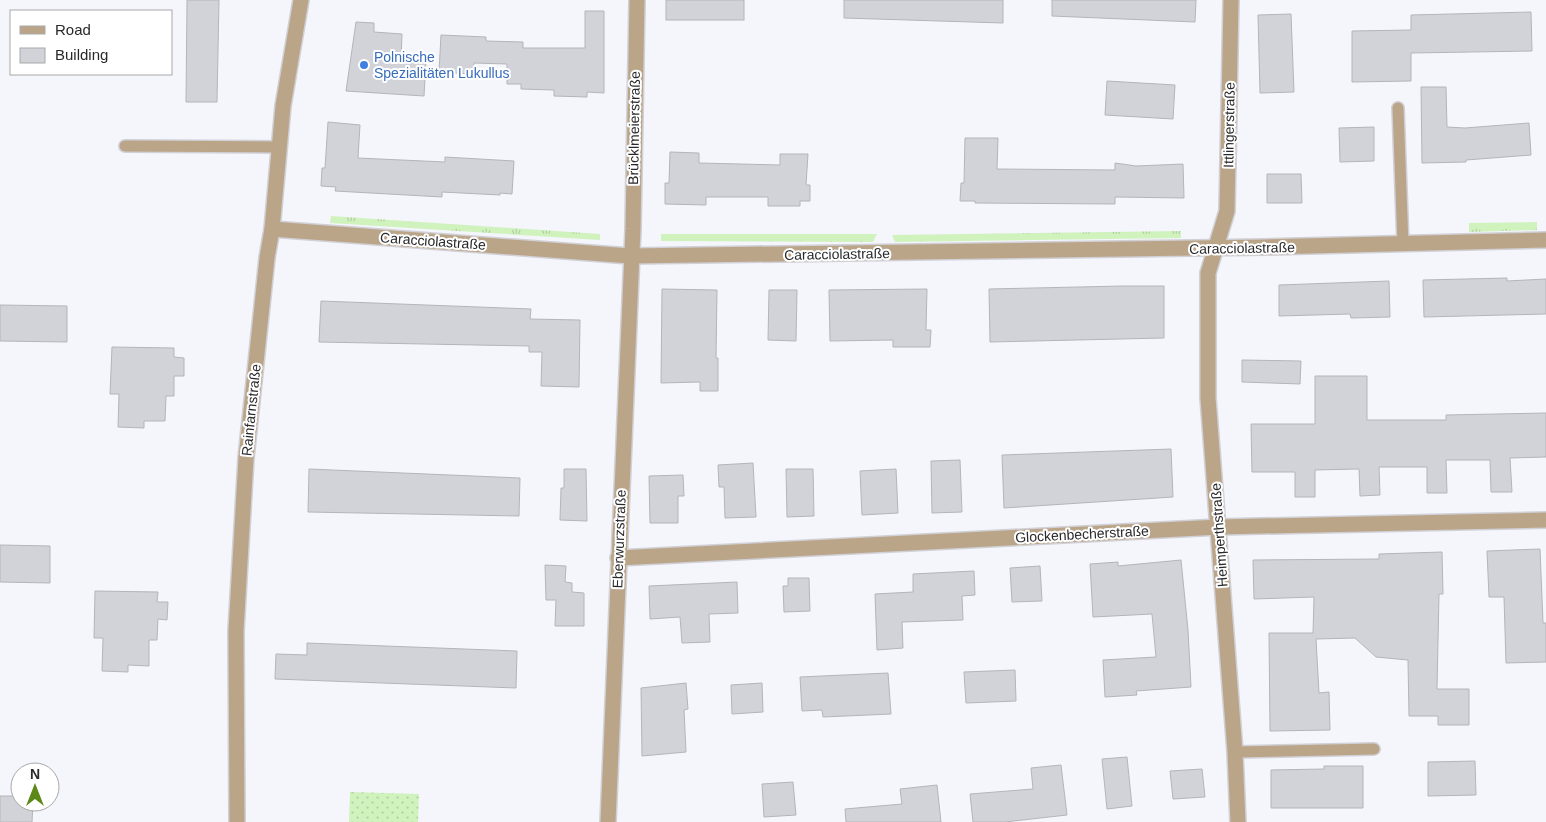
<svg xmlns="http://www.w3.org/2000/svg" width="1546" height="822" font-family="Helvetica,sans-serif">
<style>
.grass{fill:url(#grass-tufts)}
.park{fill:url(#park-dots)}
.building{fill:#d2d2d9;stroke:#b4b4bb}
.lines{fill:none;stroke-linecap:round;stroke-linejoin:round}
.lane-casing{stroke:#d0d0d6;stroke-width:14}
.street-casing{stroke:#d0d0d6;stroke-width:18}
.lane{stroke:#bba588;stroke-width:11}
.street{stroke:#bba588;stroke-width:15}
.shop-dot{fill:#3f7fe0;stroke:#fff;stroke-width:2}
.labels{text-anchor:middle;stroke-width:4;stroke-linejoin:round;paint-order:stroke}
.shop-label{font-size:14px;fill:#366cbe;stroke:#fff;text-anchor:start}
.street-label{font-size:14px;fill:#29292b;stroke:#fff}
</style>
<defs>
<pattern id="grass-tufts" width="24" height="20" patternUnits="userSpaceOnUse" patternTransform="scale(1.25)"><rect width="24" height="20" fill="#d0f2bd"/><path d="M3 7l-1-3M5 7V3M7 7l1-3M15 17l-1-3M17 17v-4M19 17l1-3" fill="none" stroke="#b3d0a3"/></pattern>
<pattern id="park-dots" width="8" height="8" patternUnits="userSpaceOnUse" patternTransform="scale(1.25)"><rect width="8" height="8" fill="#d0f2bd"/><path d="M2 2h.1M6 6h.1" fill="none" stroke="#b3d0a3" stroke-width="1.8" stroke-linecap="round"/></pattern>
</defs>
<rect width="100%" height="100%" fill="#f5f5fc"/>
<g class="grass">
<path d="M 331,216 L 600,234 L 600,240 L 330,223 Z"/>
<path d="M 1537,222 L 1537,230 L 1469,232 L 1469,223 Z"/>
<path d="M 1181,231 L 1181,238 L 895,242 L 892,235 Z"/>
<path d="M 661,234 L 877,234 L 873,242 L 661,241 Z"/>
</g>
<path class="park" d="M 350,792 L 419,794 L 418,822 L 349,822 Z"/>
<g class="building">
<path d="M 187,0 L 219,0 L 217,102 L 186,102 Z"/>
<rect x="666" y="0" width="78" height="20"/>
<path d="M 844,0 L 1003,0 L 1003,23 L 844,18 Z"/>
<path d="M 1052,0 L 1196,0 L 1195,22 L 1052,16 Z"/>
<path d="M 585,11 L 604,11 L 604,93 L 587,92 L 587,97 L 554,96 L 554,90 L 521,89 L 521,84 L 507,84 L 507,64 L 474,63 L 473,74 L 439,72 L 441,35 L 486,37 L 486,41 L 523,42 L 523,48 L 585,48 Z"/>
<path d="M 1531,12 L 1532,51 L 1411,53 L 1411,81 L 1352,82 L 1352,31 L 1411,30 L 1411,15 Z"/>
<path d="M 1291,14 L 1294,92 L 1260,93 L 1258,15 Z"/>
<path d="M 356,22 L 374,23 L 374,32 L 402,34 L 401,59 L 426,60 L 424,96 L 346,91 Z"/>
<path d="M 1107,81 L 1175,85 L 1173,119 L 1105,115 Z"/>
<path d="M 1421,87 L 1446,87 L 1447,127 L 1465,128 L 1529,123 L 1531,155 L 1466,160 L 1466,162 L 1422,163 Z"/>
<path d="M 328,122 L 360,125 L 358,158 L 445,162 L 445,157 L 514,161 L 512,194 L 500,193 L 500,195 L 442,192 L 442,197 L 335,191 L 336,187 L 321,186 L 322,168 L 325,168 Z"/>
<path d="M 1374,127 L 1374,161 L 1340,162 L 1339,128 Z"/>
<path d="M 965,138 L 998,138 L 997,169 L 1115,170 L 1115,163 L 1136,166 L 1183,164 L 1184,198 L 1115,197 L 1115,204 L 975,203 L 975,201 L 960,201 L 961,183 L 964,183 Z"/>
<path d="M 670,152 L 699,153 L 699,163 L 780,165 L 780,154 L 808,154 L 806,185 L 810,185 L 810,201 L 800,201 L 800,206 L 768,206 L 768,197 L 706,197 L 706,205 L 665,204 L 665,183 L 669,183 Z"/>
<path d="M 1267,174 L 1301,174 L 1302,203 L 1267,203 Z"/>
<path d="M 1507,278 L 1507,281 L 1546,279 L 1546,314 L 1424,317 L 1423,280 Z"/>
<path d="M 1389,281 L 1390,317 L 1351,318 L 1350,314 L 1279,316 L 1279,285 Z"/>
<path d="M 1123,286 L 1164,286 L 1164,338 L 990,342 L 989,289 Z"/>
<path d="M 662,289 L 717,290 L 716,358 L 718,358 L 718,391 L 700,391 L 700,382 L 661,383 Z"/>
<path d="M 927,289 L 926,330 L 931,330 L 930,347 L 893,347 L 893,340 L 830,341 L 829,290 Z"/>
<path d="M 769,290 L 797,290 L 796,341 L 768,340 Z"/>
<path d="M 321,301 L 531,309 L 530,319 L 580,320 L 579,387 L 541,386 L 542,352 L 529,352 L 529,346 L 319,342 Z"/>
<path d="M 0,305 L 67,306 L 67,342 L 0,341 Z"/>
<path d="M 112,347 L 174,348 L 174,357 L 184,358 L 184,376 L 174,376 L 174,396 L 166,396 L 165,421 L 144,421 L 144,428 L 118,427 L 119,394 L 110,394 Z"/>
<path d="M 1242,360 L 1301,361 L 1300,384 L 1242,382 Z"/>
<path d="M 1315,376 L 1367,376 L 1367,420 L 1446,420 L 1446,415 L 1546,413 L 1546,457 L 1510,458 L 1512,492 L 1491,492 L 1490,460 L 1446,460 L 1447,493 L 1427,493 L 1427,467 L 1379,467 L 1380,495 L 1360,496 L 1359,469 L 1315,470 L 1315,497 L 1295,497 L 1295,472 L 1252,472 L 1251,424 L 1315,424 Z"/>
<path d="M 1171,449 L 1173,497 L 1004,508 L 1002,455 Z"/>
<path d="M 960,460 L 962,512 L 932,513 L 931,461 Z"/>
<path d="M 753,463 L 756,517 L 725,518 L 724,487 L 719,487 L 718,465 Z"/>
<path d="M 309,469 L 520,478 L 519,516 L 308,512 Z"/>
<path d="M 564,469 L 586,469 L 587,521 L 560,520 L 561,488 L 564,488 Z"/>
<path d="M 786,469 L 813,469 L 814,516 L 787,517 Z"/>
<path d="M 896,469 L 898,513 L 862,515 L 860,471 Z"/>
<path d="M 683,475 L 684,496 L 678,496 L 678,523 L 650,523 L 649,476 Z"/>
<path d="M 0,545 L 50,546 L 50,583 L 0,582 Z"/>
<path d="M 1540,549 L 1543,623 L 1546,623 L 1546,662 L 1506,663 L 1504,597 L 1489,597 L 1487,551 Z"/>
<path d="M 1442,552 L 1443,594 L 1439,594 L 1437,689 L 1469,689 L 1469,725 L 1438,725 L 1438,716 L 1409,716 L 1408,660 L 1376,657 L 1355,638 L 1316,639 L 1319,693 L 1329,692 L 1330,730 L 1270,731 L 1269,633 L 1313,633 L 1314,597 L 1254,599 L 1253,560 L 1379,559 L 1379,554 Z"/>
<path d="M 1181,560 L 1188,630 L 1191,687 L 1136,691 L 1137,695 L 1105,697 L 1103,660 L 1156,657 L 1152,614 L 1093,617 L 1090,564 L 1118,562 L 1118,566 Z"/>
<path d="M 545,565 L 566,566 L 565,582 L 572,583 L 572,592 L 584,593 L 584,626 L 555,626 L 556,600 L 546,600 Z"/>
<path d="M 1040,566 L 1042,601 L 1012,602 L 1010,568 Z"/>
<path d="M 974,571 L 975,595 L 962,596 L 963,620 L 902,622 L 903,648 L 877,650 L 875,594 L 913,592 L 913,574 Z"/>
<path d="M 788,578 L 809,578 L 810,611 L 784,612 L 783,586 L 788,586 Z"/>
<path d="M 737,582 L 738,613 L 709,614 L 710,642 L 682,643 L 680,617 L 650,619 L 649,586 Z"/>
<path d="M 95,591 L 158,592 L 157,602 L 168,602 L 167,620 L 158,619 L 157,640 L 149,640 L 149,666 L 128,665 L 128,672 L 102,671 L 103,638 L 94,638 Z"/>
<path d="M 307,643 L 517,651 L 516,688 L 275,679 L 276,654 L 307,655 Z"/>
<path d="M 1015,670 L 1016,701 L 966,703 L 964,672 Z"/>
<path d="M 888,673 L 891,714 L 823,717 L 822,710 L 802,711 L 800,677 Z"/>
<path d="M 686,683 L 688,709 L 684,710 L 686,752 L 642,756 L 641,688 Z"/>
<path d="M 762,683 L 763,712 L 732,714 L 731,685 Z"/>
<path d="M 1127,757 L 1132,806 L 1107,809 L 1102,759 Z"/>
<path d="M 1475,761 L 1476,795 L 1428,796 L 1428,762 Z"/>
<path d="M 1061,765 L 1067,815 L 1005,822 L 973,822 L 970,794 L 1033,789 L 1031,768 Z"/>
<path d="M 1324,766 L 1363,766 L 1363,808 L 1271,808 L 1271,770 L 1324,769 Z"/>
<path d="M 1202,769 L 1205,797 L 1173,799 L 1170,771 Z"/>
<path d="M 793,782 L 796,815 L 764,817 L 762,784 Z"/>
<path d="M 937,785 L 941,822 L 846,822 L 845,809 L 902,804 L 900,789 Z"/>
<path d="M 0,796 L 20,796 L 20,802 L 33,802 L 32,822 L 0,822 Z"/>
</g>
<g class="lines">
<defs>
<g id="lane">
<path d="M 1398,108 L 1403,245"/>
<path d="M 125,146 L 278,147"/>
<path d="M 1235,752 L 1374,749"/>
</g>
<g id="street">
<path d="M 1231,0 L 1227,211 L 1208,273 L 1208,398 L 1235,752 L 1238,822"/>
<path d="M 272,229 L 630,256 L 1265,247 L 1546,240"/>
<path d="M 618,558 L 1219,527 L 1546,520"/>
<path d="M 237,822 L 236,631 L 246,458 L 267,258 L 272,229 L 283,106 L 301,0"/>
<path d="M 608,822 L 633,229 L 637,0"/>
</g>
</defs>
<use href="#lane" class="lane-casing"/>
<use href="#street" class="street-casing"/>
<use href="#lane" class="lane"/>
<use href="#street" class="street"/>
</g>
<circle class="shop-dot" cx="364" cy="65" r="5"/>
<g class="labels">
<g class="shop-label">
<text x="374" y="62">Polnische<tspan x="374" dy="16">Spezialitäten Lukullus</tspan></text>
</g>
<g class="street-label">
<text transform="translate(1229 125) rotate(-89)" y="5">Ittlingerstraße</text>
<text transform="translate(634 128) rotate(-89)" y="5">Brücklmeierstraße</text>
<text transform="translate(433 241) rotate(4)" y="5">Caracciolastraße</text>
<text transform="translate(1242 248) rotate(-1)" y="5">Caracciolastraße</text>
<text transform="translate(837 254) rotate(-1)" y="5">Caracciolastraße</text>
<text transform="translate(251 410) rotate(-84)" y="5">Rainfarnstraße</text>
<text transform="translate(1082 534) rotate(-3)" y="5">Glockenbecherstraße</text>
<text transform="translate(1219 535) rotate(-94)" y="5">Heimperthstraße</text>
<text transform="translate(619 539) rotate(-88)" y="5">Eberwurzstraße</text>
</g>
</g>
<rect x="10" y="10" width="162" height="65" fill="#ffffff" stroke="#a9a9aa"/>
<rect x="20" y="26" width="25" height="8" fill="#bba588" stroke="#a9a9aa"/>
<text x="55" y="35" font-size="15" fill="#29292b">Road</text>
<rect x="20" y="48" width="25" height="15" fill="#d2d2d9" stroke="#a9a9aa"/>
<text x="55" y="60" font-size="15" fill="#29292b">Building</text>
<g transform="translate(35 787)"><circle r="24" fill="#ffffff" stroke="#a9a9aa"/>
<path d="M0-4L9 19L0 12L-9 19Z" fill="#5c8818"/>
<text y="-8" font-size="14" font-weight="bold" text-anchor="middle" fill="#29292b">N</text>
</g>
</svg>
